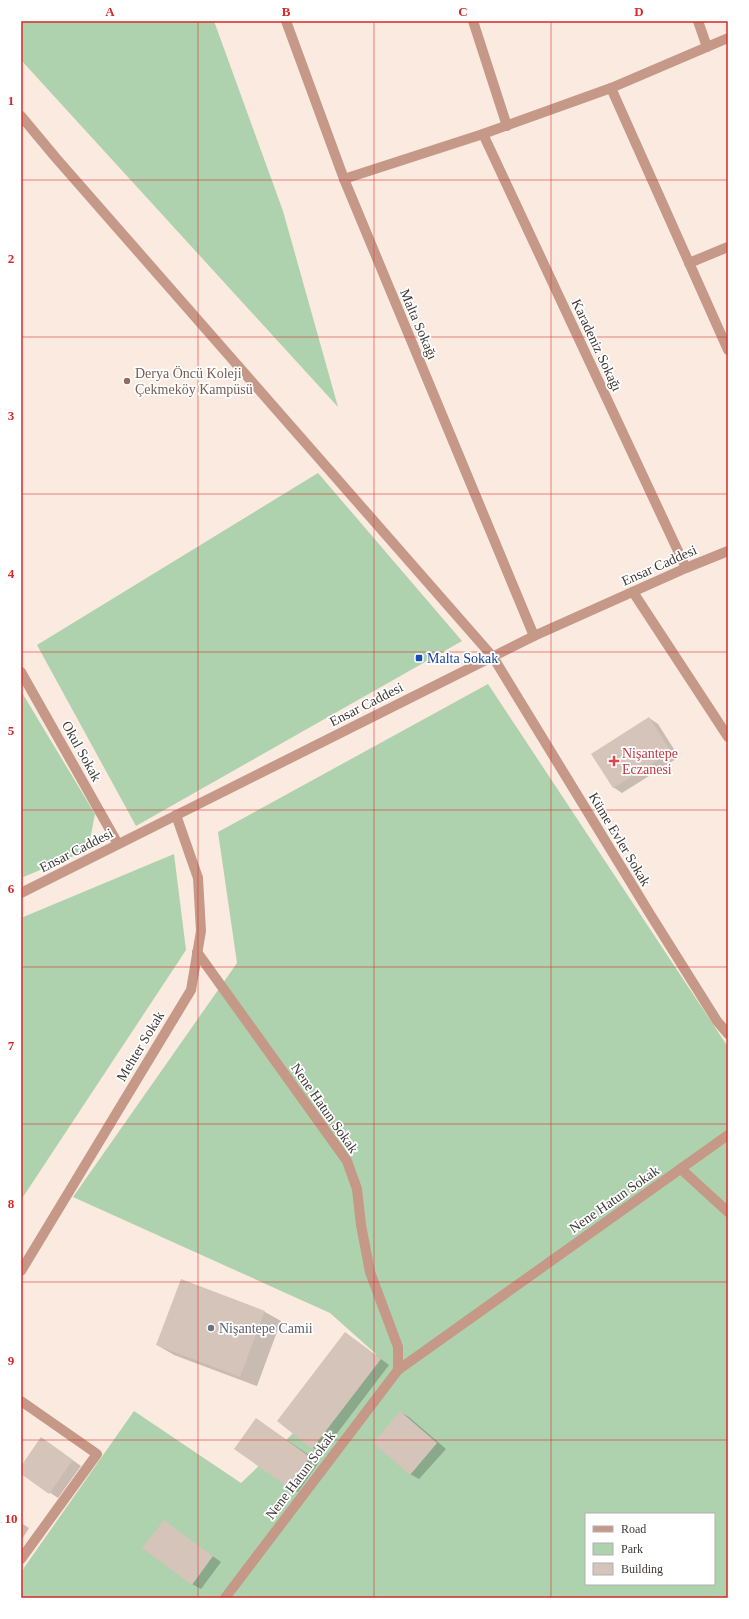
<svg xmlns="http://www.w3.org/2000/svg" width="749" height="1619" font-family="Georgia,serif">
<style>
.green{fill:#add2ad;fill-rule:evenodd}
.shadow{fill:#0003}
.building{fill:#d4c4ba}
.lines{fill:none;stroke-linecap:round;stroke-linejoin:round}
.service{stroke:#c59887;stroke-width:10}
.minor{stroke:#c59887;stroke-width:10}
.grid{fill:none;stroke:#d62828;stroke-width:1;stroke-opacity:0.55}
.education-dot{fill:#8d6e63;stroke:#fff;stroke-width:1.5}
.transit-dot{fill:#1a4fb4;stroke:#fff;stroke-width:1.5}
.health-dot{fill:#e0444e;stroke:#fff;stroke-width:1.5}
.worship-dot{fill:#6b7280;stroke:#fff;stroke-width:1.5}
.labels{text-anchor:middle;stroke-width:3.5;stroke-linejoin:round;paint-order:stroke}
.street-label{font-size:14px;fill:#3f3935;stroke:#fff}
.education-label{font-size:14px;fill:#785e54;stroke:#fff;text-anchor:start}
.transit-label{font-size:14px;fill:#164399;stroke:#fff;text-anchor:start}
.health-label{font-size:14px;fill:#be3a42;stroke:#fff;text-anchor:start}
.worship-label{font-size:14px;fill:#5b616d;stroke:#fff;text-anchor:start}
.neatline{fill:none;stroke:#d62828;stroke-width:1.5}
.grid-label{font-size:13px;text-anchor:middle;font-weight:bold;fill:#d62828}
</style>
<rect width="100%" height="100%" fill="#fbeadf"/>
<g class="green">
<path d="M 21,21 L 214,21 L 283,211 L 338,407 L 21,60 Z"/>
<path d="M 318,473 L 462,641 L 136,826 L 37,645 Z"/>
<path d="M 488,684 L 728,1047 L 728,1598 L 21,1598 L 21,1572 L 134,1411 L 241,1483 L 376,1354 L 330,1313 L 73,1197 L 237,963 L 218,832 ZM 586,1514 L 714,1514 L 714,1584 L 586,1584 Z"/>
<path d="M 21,691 L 95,814 L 88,850 L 21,878 Z"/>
<path d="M 174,854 L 186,950 L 21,1200 L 21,918 Z"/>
</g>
<g class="shadow">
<path d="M 649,718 L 658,724 L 679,757 L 622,793 L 613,787 Z"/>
<path d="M 265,1312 L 281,1321 L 257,1386 L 174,1355 L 157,1345 Z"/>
<path d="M 354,1339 L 389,1365 L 322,1453 L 313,1448 Z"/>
<path d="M 400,1412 L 409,1417 L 446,1449 L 419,1479 L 410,1474 Z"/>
<path d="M 265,1425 L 319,1462 L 298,1492 L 289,1487 Z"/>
<path d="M 41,1438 L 81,1466 L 58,1498 L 21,1473 L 21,1467 Z"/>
<path d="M 164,1521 L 221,1562 L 201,1589 L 192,1584 Z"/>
<path d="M 21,1523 L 29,1528 L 21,1541 Z"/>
</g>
<g class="building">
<path d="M 649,717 L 671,752 L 613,788 L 591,754 Z"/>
<path d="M 181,1279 L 265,1311 L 240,1377 L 156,1345 Z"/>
<path d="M 345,1332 L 381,1359 L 312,1449 L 277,1421 Z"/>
<path d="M 400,1411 L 437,1443 L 410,1475 L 373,1443 Z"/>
<path d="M 256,1418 L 310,1457 L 289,1488 L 234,1449 Z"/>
<path d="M 41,1437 L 73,1460 L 49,1494 L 21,1474 L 21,1466 Z"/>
<path d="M 164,1520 L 213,1556 L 192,1585 L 142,1548 Z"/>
</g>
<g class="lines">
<g class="service">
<path d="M 633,592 L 728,737"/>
<path d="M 681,1169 L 728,1212"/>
</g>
<g class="minor">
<path d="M 286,21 L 344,179 L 534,636"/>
<path d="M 473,21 L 507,126"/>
<path d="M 698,21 L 707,47"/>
<path d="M 611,88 L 728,350"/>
<path d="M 21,116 L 56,158 L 493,657 L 650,914 L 717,1021 L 728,1034"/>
<path d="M 483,134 L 686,568"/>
<path d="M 344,179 L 483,134 L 611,88 L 728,38"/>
<path d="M 689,263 L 728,247"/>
<path d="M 21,672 L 118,844"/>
<path d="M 21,893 L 534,636 L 686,568 L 728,551"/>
<path d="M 197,952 L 347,1161 L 357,1189 L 361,1225 L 370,1272 L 398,1347 L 398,1370 L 225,1598"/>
<path d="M 21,1271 L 191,990 L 201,931 L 198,878 L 176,815"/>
<path d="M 398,1370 L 728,1135"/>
<path d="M 21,1401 L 97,1454 L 21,1559"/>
</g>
</g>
<path class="grid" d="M 198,21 L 198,1598M 374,21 L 374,1598M 551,21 L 551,1598M 21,180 L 728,180M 21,337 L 728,337M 21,494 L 728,494M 21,652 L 728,652M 21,810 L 728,810M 21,967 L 728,967M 21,1124 L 728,1124M 21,1282 L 728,1282M 21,1440 L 728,1440"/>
<circle class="education-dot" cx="127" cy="381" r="4"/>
<rect class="transit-dot" x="415" y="654" width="8" height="8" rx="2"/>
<path class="health-dot" d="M612 755h4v4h4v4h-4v4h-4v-4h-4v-4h4z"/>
<circle class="worship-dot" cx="211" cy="1328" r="4"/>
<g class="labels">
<g class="street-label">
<text transform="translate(419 324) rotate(67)" y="5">Malta Sokağı</text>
<text transform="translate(597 345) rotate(65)" y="5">Karadeniz Sokağı</text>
<text transform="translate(659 565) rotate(-24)" y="5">Ensar Caddesi</text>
<text transform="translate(366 704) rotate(-27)" y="5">Ensar Caddesi</text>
<text transform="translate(82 751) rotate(61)" y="5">Okul Sokak</text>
<text transform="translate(620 839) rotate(59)" y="5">Küme Evler Sokak</text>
<text transform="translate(76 850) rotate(-27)" y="5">Ensar Caddesi</text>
<text transform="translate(140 1046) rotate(-59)" y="5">Mehter Sokak</text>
<text transform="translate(325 1108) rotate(55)" y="5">Nene Hatun Sokak</text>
<text transform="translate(614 1199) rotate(-35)" y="5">Nene Hatun Sokak</text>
<text transform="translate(300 1475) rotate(-53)" y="5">Nene Hatun Sokak</text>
</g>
<g class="education-label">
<text x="135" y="378">Derya Öncü Koleji<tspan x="135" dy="16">Çekmeköy Kampüsü</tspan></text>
</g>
<g class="transit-label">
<text x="427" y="663">Malta Sokak</text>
</g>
<g class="health-label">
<text x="622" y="758">Nişantepe<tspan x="622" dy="16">Eczanesi</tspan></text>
</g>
<g class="worship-label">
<text x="219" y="1333">Nişantepe Camii</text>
</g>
</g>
<rect width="749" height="1619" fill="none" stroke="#ffffff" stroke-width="44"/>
<rect x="585" y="1513" width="130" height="72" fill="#ffffff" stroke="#b2b0ae"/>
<rect x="593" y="1526" width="20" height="6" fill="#c59887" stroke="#b2b0ae"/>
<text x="621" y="1533" font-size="12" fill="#3f3935">Road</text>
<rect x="593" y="1543" width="20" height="12" fill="#add2ad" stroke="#b2b0ae"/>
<text x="621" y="1553" font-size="12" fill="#3f3935">Park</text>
<rect x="593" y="1563" width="20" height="12" fill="#d4c4ba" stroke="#b2b0ae"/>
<text x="621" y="1573" font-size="12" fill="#3f3935">Building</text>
<rect x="22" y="22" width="705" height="1575" class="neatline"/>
<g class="grid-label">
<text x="110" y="16">A</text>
<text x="286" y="16">B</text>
<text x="463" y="16">C</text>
<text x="639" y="16">D</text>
<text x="11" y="105">1</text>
<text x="11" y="263">2</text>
<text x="11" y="420">3</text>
<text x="11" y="578">4</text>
<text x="11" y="735">5</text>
<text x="11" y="893">6</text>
<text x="11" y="1050">7</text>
<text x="11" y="1208">8</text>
<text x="11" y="1365">9</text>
<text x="11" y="1523">10</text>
</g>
</svg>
